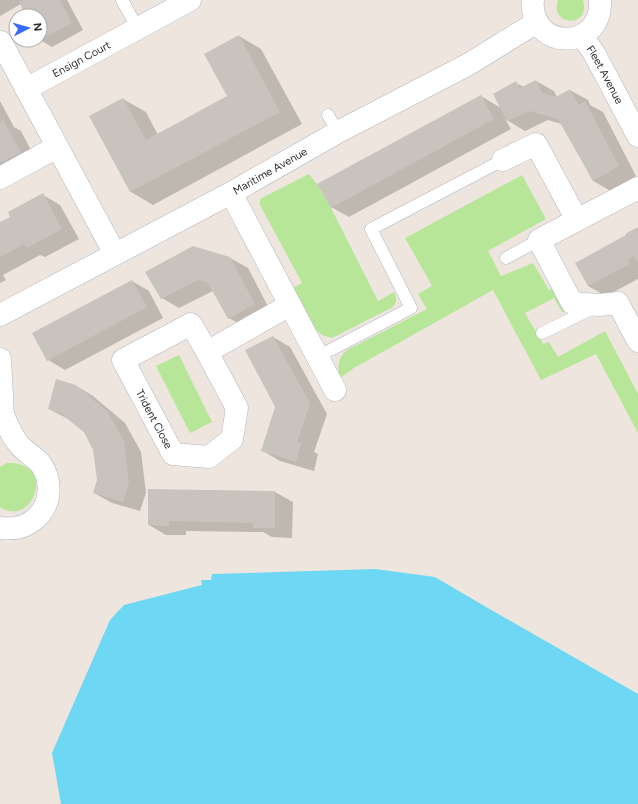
<svg xmlns="http://www.w3.org/2000/svg" width="638" height="804" font-family="Figtree,sans-serif">
<style>
.green{fill:#b7e699}
.water{fill:#6ed7f3}
.shadow{fill:#0003}
.building{fill:#c9c3bd}
.lines{fill:none;stroke-linecap:round;stroke-linejoin:round}
.service-casing{stroke:#b2b5c0;stroke-width:13}
.minor-casing{stroke:#b2b5c0;stroke-width:23}
.service{stroke:#fff;stroke-width:12}
.minor{stroke:#fff;stroke-width:22}
.labels{text-anchor:middle;stroke-width:3;stroke-linejoin:round;paint-order:stroke}
.street-label{font-size:11px;fill:#2c2c2c;stroke:#fff}
</style>
<rect width="100%" height="100%" fill="#eee6de"/>
<g class="green">
<path d="M 558,0 L 583,0 C 591,29 549,26 558,0 Z"/>
<path d="M 309,174 L 317,184 L 331,208 L 378,301 L 394,292 C 397,298 397,302 393,307 L 332,338 L 322,335 L 315,329 L 293,288 L 302,283 L 260,205 L 260,199 Z"/>
<path d="M 522,175 L 546,219 L 488,251 L 501,276 L 533,263 L 549,290 L 554,288 L 566,310 L 562,312 L 554,298 L 525,313 L 543,344 L 549,342 L 558,357 L 605,331 L 638,394 L 638,433 L 596,354 L 541,380 L 493,290 L 354,368 L 340,378 C 337,367 338,358 347,350 L 427,309 L 418,294 L 432,286 L 405,238 Z"/>
<path d="M 179,355 L 212,422 L 190,433 L 156,366 Z"/>
<path d="M 7,463 C 58,461 33,529 0,507 L 0,467 Z"/>
</g>
<path class="water" d="M 375,569 L 435,577 L 493,611 L 638,694 L 638,804 L 61,804 L 52,753 L 110,620 L 124,605 L 202,585 L 201,580 L 211,580 L 212,574 Z"/>
<g class="shadow">
<path d="M 0,0 L 67,0 L 83,30 L 52,47 L 40,40 L 40,16 L 27,16 L 21,4 L 0,16 Z"/>
<path d="M 239,36 L 261,49 L 302,124 L 153,205 L 131,192 L 90,117 L 123,99 L 146,112 L 158,135 L 229,97 Z"/>
<path d="M 536,81 L 554,91 L 557,97 L 570,90 L 588,100 L 590,105 L 603,112 L 636,176 L 611,191 L 593,181 L 562,124 L 548,120 L 525,131 L 505,119 L 511,129 L 349,217 L 331,207 L 481,96 L 501,108 L 516,83 L 524,87 Z"/>
<path d="M 0,101 L 14,127 L 21,131 L 37,162 L 0,175 Z"/>
<path d="M 43,195 L 60,205 L 79,239 L 45,257 L 40,255 L 3,275 L 6,280 L 0,283 L 0,224 L 12,217 Z"/>
<path d="M 638,228 L 638,279 L 606,296 L 588,286 L 628,236 Z"/>
<path d="M 230,258 L 248,268 L 272,314 L 246,328 L 229,318 L 213,291 L 179,308 L 162,298 Z"/>
<path d="M 132,281 L 149,291 L 163,318 L 65,370 L 48,360 Z"/>
<path d="M 273,337 L 290,347 L 327,414 L 314,452 L 318,454 L 314,471 L 280,461 L 263,451 L 276,407 Z"/>
<path d="M 75,385 L 93,396 L 125,423 L 141,452 L 146,493 L 140,511 L 112,503 L 94,493 L 98,480 L 94,450 L 84,432 L 70,420 L 49,409 Z"/>
<path d="M 149,490 L 275,492 L 293,502 L 292,538 L 272,537 L 263,532 L 186,531 L 186,535 L 166,535 L 149,525 Z"/>
</g>
<g class="building">
<path d="M 23,0 L 60,0 L 72,23 L 40,40 L 40,16 L 26,16 L 19,2 Z"/>
<path d="M 239,35 L 280,112 L 130,192 L 89,116 L 123,98 L 146,140 L 227,96 L 204,54 Z"/>
<path d="M 536,80 L 542,93 L 556,97 L 570,89 L 579,105 L 585,101 L 619,166 L 593,181 L 558,119 L 530,111 L 507,121 L 493,94 L 516,81 L 520,88 Z"/>
<path d="M 481,95 L 494,119 L 331,208 L 317,184 Z"/>
<path d="M 3,120 L 21,152 L 0,163 L 0,122 Z"/>
<path d="M 43,193 L 62,229 L 27,248 L 24,244 L 0,257 L 0,222 L 10,217 L 8,212 Z"/>
<path d="M 638,227 L 638,264 L 634,256 L 628,259 L 630,264 L 588,286 L 575,263 L 626,235 L 625,234 Z"/>
<path d="M 193,246 L 230,257 L 255,304 L 228,319 L 208,283 L 198,280 L 161,299 L 145,272 Z"/>
<path d="M 132,280 L 147,307 L 47,361 L 32,333 Z"/>
<path d="M 273,336 L 310,403 L 297,442 L 301,443 L 296,462 L 261,451 L 275,407 L 245,350 Z"/>
<path d="M 56,379 L 76,385 L 108,412 L 124,441 L 129,483 L 123,502 L 93,493 L 97,480 L 93,450 L 84,432 L 60,413 L 48,409 Z"/>
<path d="M 148,489 L 275,491 L 275,528 L 253,528 L 253,523 L 169,521 L 169,526 L 148,525 Z"/>
</g>
<g class="lines">
<defs>
<g id="service">
<path d="M 122,0 L 138,29"/>
<path d="M 328,115 L 338,132"/>
<path d="M 506,258 L 539,240"/>
<path d="M 542,333 L 593,308"/>
<path d="M 317,357 L 411,308 L 371,229 L 503,160"/>
</g>
<g id="minor">
<path d="M 533,0 C 528,50 603,53 600,0"/>
<path id="s1" d="M 582,36 L 594,53 L 638,136"/>
<path d="M 1,42 L 115,254"/>
<path id="s2" d="M 26,89 L 190,0"/>
<path d="M 503,160 L 536,144 L 577,220"/>
<path d="M 0,178 L 57,147"/>
<path d="M 638,188 L 539,240 L 572,303 L 599,305 L 618,303 L 638,341"/>
<path d="M 231,193 L 335,390"/>
<path id="s3" d="M 0,315 L 231,193 L 338,132 L 469,64 L 537,22"/>
<path id="s4" d="M 207,352 L 191,324 L 123,360 L 173,454 L 209,457 L 232,439 L 237,408 L 207,352 L 290,305"/>
<path d="M 0,359 L 3,415 L 0,422"/>
<path d="M 0,528 C 14,530 27,527 37,517 C 52,503 52,479 40,463 C 34,456 23,451 17,442 C 11,434 7,424 3,415"/>
</g>
</defs>
<use href="#service" class="service-casing"/>
<use href="#minor" class="minor-casing"/>
<use href="#service" class="service"/>
<use href="#minor" class="minor"/>
</g>
<g class="labels">
<g class="street-label">
<text dy="4" stroke="none"><textPath href="#s2" startOffset="63">Ensign Court</textPath></text>
<text dy="4" stroke="none"><textPath href="#s1" startOffset="45">Fleet Avenue</textPath></text>
<text dy="4" stroke="none"><textPath href="#s3" startOffset="306">Maritime Avenue</textPath></text>
<text dy="4" stroke="none"><textPath href="#s4" startOffset="176">Trident Close</textPath></text>
</g>
</g>
<g transform="translate(28 28) rotate(84)"><circle r="19" fill="#ffffff" stroke="#ababab"/>
<path d="M0-3L7 15L0 10L-7 15Z" fill="#396aff"/>
<text y="-6" font-size="11" font-weight="bold" text-anchor="middle" fill="#2c2c2c">N</text>
</g>
</svg>
